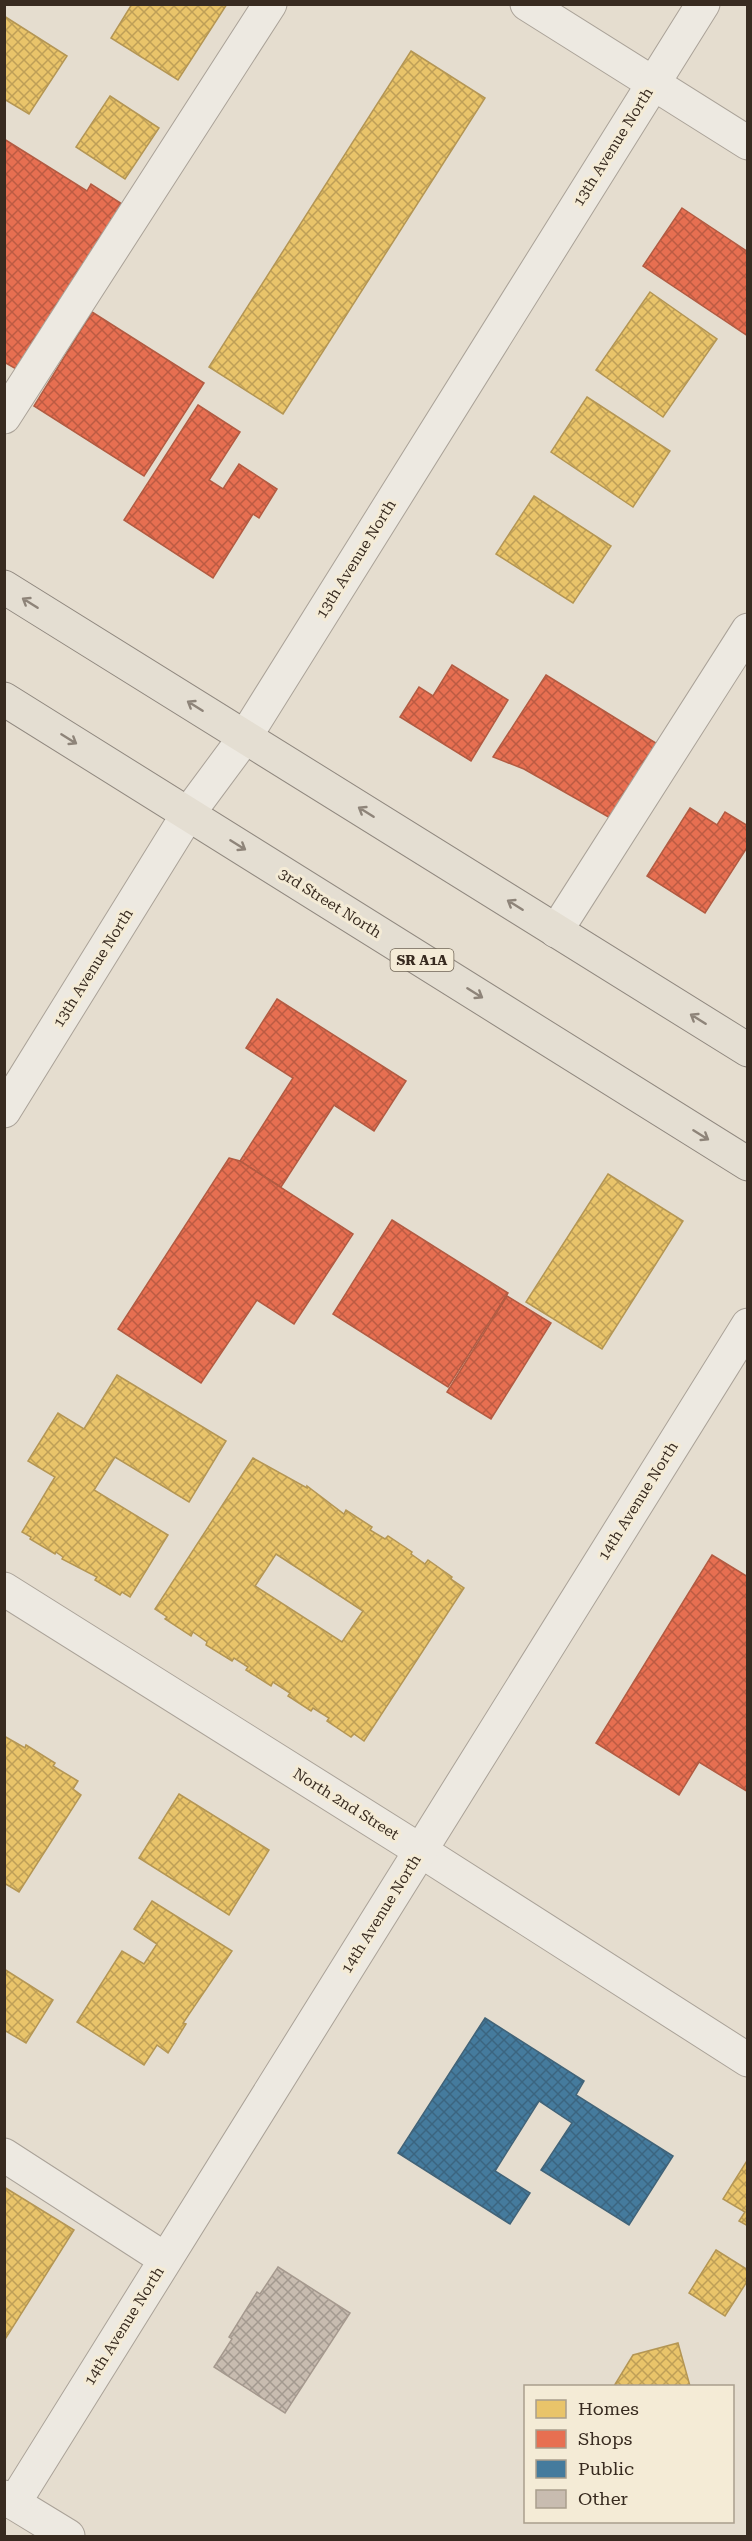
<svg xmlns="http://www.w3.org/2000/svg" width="752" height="2541" font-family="'Roboto Serif',serif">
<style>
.homes{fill:url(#homes-cross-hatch);stroke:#b49654;stroke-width:1.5;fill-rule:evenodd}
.shops{fill:url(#shops-cross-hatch);stroke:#b25b42;stroke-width:1.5}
.public{fill:url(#public-cross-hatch);stroke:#416378;stroke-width:1.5}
.building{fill:url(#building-cross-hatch);stroke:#a5998e;stroke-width:1.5}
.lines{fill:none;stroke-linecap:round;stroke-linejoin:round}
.minor-casing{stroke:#aaa298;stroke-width:35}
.major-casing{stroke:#90887f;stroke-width:35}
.minor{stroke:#ede9e1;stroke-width:33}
.major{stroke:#e4ded2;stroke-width:33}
.oneway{stroke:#8e8479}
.labels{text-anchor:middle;stroke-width:6;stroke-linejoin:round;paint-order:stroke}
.shield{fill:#f4ebd6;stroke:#706557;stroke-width:1.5}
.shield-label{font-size:14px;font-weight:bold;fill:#382b20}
.street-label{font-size:15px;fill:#382b20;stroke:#f4ebd6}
</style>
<defs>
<pattern id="homes-cross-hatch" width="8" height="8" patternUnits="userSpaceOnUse" patternTransform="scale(1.5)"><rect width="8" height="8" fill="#e9c46a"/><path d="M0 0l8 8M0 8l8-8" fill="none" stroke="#be9f57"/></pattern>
<pattern id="shops-cross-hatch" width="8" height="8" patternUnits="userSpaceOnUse" patternTransform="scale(1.5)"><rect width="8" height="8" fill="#e76f51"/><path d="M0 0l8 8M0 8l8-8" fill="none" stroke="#bc5b43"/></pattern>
<pattern id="public-cross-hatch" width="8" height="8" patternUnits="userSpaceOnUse" patternTransform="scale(1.5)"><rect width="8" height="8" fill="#457b9d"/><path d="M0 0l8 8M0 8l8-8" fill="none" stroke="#3b6580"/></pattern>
<pattern id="building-cross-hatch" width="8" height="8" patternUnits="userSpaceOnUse" patternTransform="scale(1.5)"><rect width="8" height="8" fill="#c8bcb0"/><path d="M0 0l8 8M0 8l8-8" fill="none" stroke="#a3998f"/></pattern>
</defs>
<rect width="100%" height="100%" fill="#e5ddcf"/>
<g class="homes">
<path d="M 132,4 L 227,4 L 178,80 L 111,38 Z"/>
<path d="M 4,16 L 67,56 L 29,114 L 4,99 Z"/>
<path d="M 411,51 L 485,98 L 283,414 L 209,367 Z"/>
<path d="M 110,96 L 159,128 L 125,179 L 76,147 Z"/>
<path d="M 650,292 L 717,339 L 663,417 L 596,370 Z"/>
<path d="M 587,397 L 670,451 L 633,507 L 551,452 Z"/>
<path d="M 534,496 L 611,546 L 573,603 L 496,554 Z"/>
<path d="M 608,1174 L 683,1221 L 602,1349 L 526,1302 Z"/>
<path d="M 117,1375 L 226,1441 L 189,1502 L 115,1457 L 94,1490 L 168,1535 L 130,1597 L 122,1592 L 120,1595 L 95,1580 L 97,1577 L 62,1559 L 63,1557 L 56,1552 L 55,1554 L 30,1539 L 31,1537 L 22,1532 L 55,1477 L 28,1461 L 58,1413 L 84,1429 Z"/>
<path d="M 253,1458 L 307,1488 L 307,1486 L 344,1514 L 346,1510 L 372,1527 L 370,1530 L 385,1539 L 388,1536 L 412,1552 L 411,1554 L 425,1564 L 428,1560 L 452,1577 L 451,1579 L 464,1588 L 364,1741 L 354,1734 L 351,1737 L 327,1721 L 329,1718 L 313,1708 L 311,1711 L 288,1696 L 290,1693 L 273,1682 L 271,1686 L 246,1670 L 248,1667 L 234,1658 L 232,1661 L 206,1645 L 207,1642 L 193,1632 L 191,1636 L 165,1619 L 167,1617 L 155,1609 ZM 276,1554 L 363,1611 L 342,1642 L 255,1586 Z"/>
<path d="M 4,1736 L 25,1748 L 26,1745 L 55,1763 L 53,1766 L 78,1781 L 73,1789 L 81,1795 L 19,1892 L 4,1883 Z"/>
<path d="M 179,1794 L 269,1850 L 229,1915 L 139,1858 Z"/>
<path d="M 152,1901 L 232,1951 L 183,2023 L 186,2024 L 168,2053 L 157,2045 L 144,2065 L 77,2022 L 122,1951 L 144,1964 L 157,1944 L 134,1929 Z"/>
<path d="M 4,1969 L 53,2000 L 26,2043 L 4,2030 Z"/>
<path d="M 748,2159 L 748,2226 L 739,2221 L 745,2212 L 723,2199 Z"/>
<path d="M 4,2187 L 74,2230 L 4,2341 Z"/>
<path d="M 716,2250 L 748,2270 L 748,2280 L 725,2316 L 689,2293 Z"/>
<path d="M 678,2343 L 690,2386 L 614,2386 L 633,2355 Z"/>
</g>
<g class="shops">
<path d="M 4,139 L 87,191 L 91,184 L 122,204 L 18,370 L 4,362 Z"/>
<path d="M 682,208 L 748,252 L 748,336 L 643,266 Z"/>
<path d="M 92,312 L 204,383 L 144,476 L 34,406 Z"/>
<path d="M 198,405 L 240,432 L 209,480 L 223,489 L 239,464 L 277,489 L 259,518 L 253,514 L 213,578 L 124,520 Z"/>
<path d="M 452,665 L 508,700 L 471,761 L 400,717 L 419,687 L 433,696 Z"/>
<path d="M 546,675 L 659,745 L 612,819 L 524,769 L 493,757 Z"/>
<path d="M 690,808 L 717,825 L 725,812 L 748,826 L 748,846 L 705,913 L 647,876 Z"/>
<path d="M 277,999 L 406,1081 L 374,1131 L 334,1105 L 281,1187 L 240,1161 L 293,1078 L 246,1048 Z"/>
<path d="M 229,1158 L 240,1161 L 353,1234 L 294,1324 L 257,1300 L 201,1383 L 118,1329 Z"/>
<path d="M 392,1220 L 508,1293 L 448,1387 L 333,1314 Z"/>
<path d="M 507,1296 L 551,1323 L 491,1419 L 447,1392 Z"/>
<path d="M 712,1555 L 748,1577 L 748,1792 L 699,1762 L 679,1795 L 596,1743 Z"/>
</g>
<path class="public" d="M 485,2018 L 584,2081 L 576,2095 L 673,2156 L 629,2225 L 541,2170 L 572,2123 L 539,2101 L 495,2171 L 530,2193 L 510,2224 L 398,2153 Z"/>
<path class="building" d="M 278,2267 L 350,2313 L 285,2413 L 214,2367 L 232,2339 L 229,2337 L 257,2292 L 260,2294 Z"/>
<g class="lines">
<defs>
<g id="minor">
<path d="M 527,4 L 748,143"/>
<path d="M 4,417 L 270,4"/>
<path d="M 556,931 L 748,630"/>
<path d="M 4,1111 L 188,814 L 245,737 L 703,4"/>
<path d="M 4,1589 L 421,1851 L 748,2060"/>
<path d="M 4,2155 L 165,2259"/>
<path d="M 4,2497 L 68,2536"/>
<path d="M 14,2503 L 748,1325"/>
</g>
<g id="major">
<path d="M 4,587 L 748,1050"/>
<path d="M 4,699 L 748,1164"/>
</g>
</defs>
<use href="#minor" class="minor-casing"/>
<use href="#major" class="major-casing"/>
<use href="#minor" class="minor"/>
<use href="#major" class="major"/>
</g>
<defs><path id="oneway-shaft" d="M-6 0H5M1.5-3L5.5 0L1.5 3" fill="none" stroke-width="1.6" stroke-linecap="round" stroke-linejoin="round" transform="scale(1.5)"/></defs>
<g class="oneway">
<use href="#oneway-shaft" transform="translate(30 603) rotate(-148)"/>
<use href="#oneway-shaft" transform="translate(195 706) rotate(-148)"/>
<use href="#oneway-shaft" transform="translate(69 739) rotate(32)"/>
<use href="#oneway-shaft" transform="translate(366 812) rotate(-148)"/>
<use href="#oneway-shaft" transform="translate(238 845) rotate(32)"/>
<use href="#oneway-shaft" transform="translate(515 905) rotate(-148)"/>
<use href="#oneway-shaft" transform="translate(475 993) rotate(32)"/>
<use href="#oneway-shaft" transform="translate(698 1019) rotate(-148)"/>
<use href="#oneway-shaft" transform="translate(701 1135) rotate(32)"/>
</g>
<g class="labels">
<rect class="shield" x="390.5" y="949" width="63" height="22" rx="4.5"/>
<g class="shield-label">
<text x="422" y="965">SR A1A</text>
</g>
<g class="street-label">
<text transform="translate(613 147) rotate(-58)" y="5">13th Avenue North</text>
<text transform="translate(356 559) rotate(-58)" y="5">13th Avenue North</text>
<text transform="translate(330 903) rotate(32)" y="5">3rd Street North</text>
<text transform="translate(93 968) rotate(-58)" y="5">13th Avenue North</text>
<text transform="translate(638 1501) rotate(-58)" y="5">14th Avenue North</text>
<text transform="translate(346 1804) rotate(32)" y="5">North 2nd Street</text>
<text transform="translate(381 1914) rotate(-58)" y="5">14th Avenue North</text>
<text transform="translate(124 2326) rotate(-58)" y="5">14th Avenue North</text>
</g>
</g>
<rect width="752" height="2541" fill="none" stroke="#382b20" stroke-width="12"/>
<rect x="524" y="2385" width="210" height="138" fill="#f4ebd6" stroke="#a99e8d" stroke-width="1.5"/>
<rect x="536" y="2400" width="30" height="18" fill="#e9c46a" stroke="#a99e8d" stroke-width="1.5"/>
<text x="578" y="2415" font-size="18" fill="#382b20">Homes</text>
<rect x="536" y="2430" width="30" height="18" fill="#e76f51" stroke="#a99e8d" stroke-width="1.5"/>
<text x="578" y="2445" font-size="18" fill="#382b20">Shops</text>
<rect x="536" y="2460" width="30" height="18" fill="#457b9d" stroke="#a99e8d" stroke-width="1.5"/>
<text x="578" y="2475" font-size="18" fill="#382b20">Public</text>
<rect x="536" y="2490" width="30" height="18" fill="#c8bcb0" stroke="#a99e8d" stroke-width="1.5"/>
<text x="578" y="2505" font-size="18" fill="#382b20">Other</text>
</svg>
